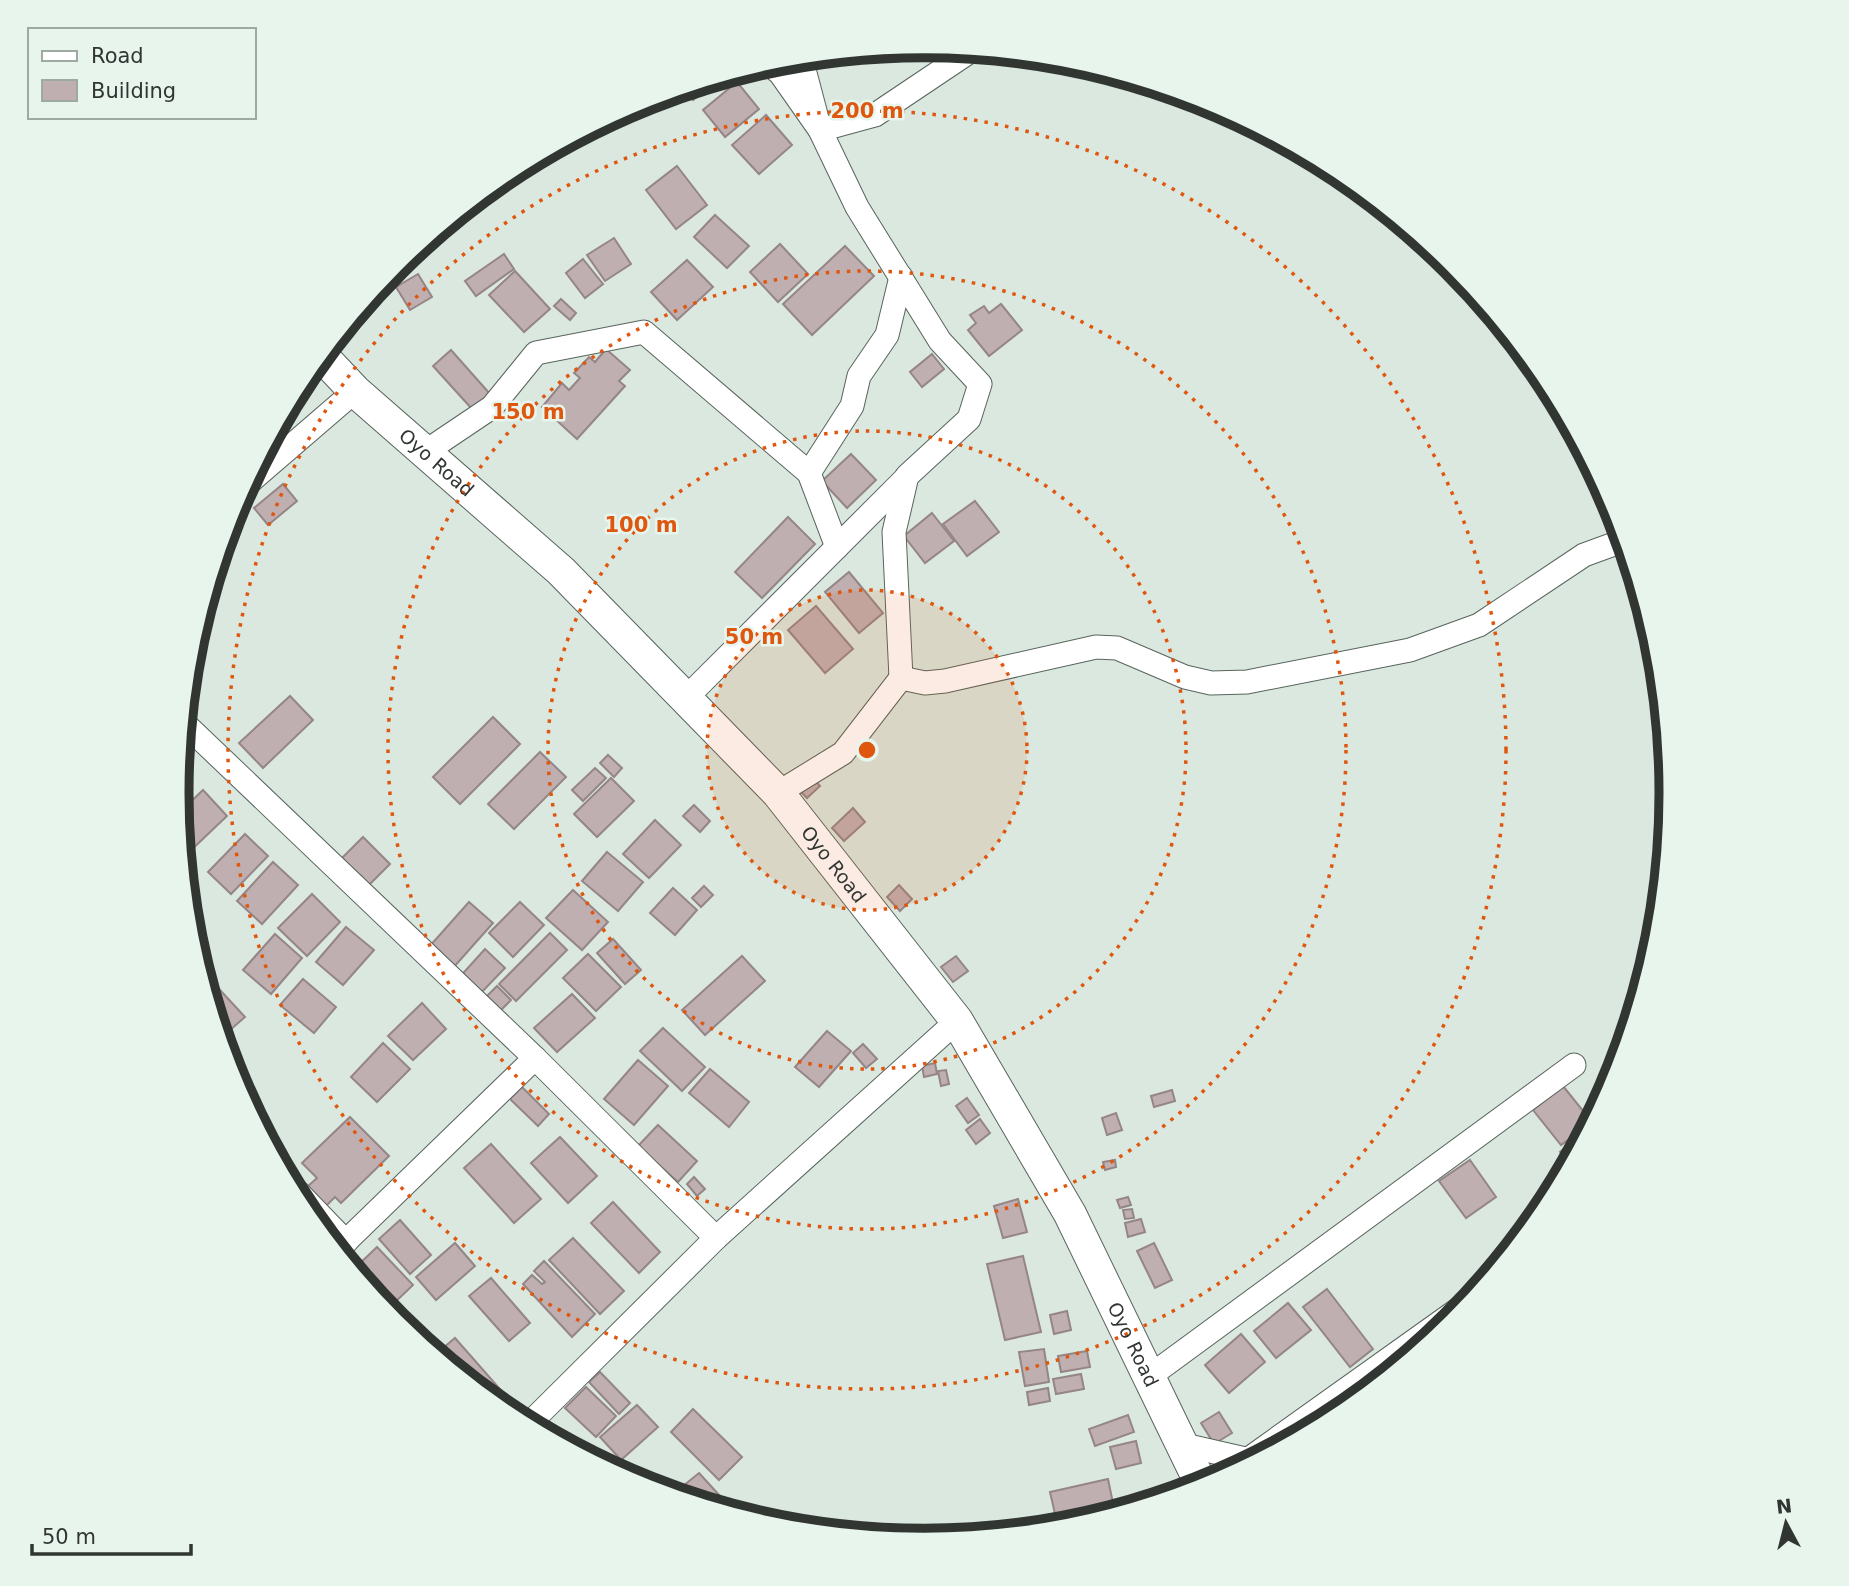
<svg xmlns="http://www.w3.org/2000/svg" width="1849" height="1586" font-family="'DejaVu Sans',sans-serif">
<style>
.building{fill:#c0afb1;stroke:#958587;stroke-width:2}
.lines{fill:none;stroke-linecap:round;stroke-linejoin:round}
.street-casing{stroke:#58645d;stroke-width:25}
.secondary-casing{stroke:#58645d;stroke-width:34}
.street{stroke:#fff;stroke-width:23}
.secondary{stroke:#fff;stroke-width:32}
.ring{fill:none;stroke:#df570e;stroke-width:3.5;stroke-dasharray:3.5 7}
.labels{text-anchor:middle;stroke-width:5;stroke-linejoin:round;paint-order:stroke}
.street-label{font-size:19px;fill:#313633;stroke:#e7f5ed}
.rim{fill:none;stroke:#313633;stroke-width:9}
.centre{fill:#df570e;stroke:#e7f5ed;stroke-width:3.5}
.ring-label{font-size:21px;text-anchor:middle;font-weight:bold;fill:#df570e;stroke:#e7f5ed;stroke-width:5;stroke-linejoin:round;paint-order:stroke}
</style>
<rect width="100%" height="100%" fill="#dae8df"/>
<g class="building">
<path d="M 721,77 L 693,100 L 683,89 Z"/>
<path d="M 737,82 L 759,109 L 725,137 L 703,110 Z"/>
<path d="M 766,115 L 792,145 L 759,174 L 732,145 Z"/>
<path d="M 677,166 L 707,205 L 676,229 L 646,190 Z"/>
<path d="M 715,215 L 749,246 L 727,268 L 694,237 Z"/>
<path d="M 614,238 L 631,264 L 605,281 L 587,255 Z"/>
<path d="M 422,243 L 424,245 L 391,271 L 396,264 Z"/>
<path d="M 780,244 L 808,274 L 778,302 L 750,272 Z"/>
<path d="M 845,246 L 874,276 L 812,335 L 783,304 Z"/>
<path d="M 504,254 L 514,269 L 476,296 L 465,281 Z"/>
<path d="M 583,259 L 603,284 L 585,298 L 566,273 Z"/>
<path d="M 687,260 L 713,287 L 677,320 L 651,292 Z"/>
<path d="M 515,271 L 550,309 L 524,332 L 489,295 Z"/>
<path d="M 418,274 L 432,297 L 410,310 L 396,287 Z"/>
<path d="M 561,299 L 576,313 L 570,320 L 554,306 Z"/>
<path d="M 1001,304 L 1022,330 L 989,356 L 968,330 L 976,323 L 970,315 L 984,306 L 989,313 Z"/>
<path d="M 606,349 L 630,370 L 619,381 L 625,386 L 577,439 L 542,407 L 562,383 L 569,390 L 580,378 L 574,373 L 589,357 L 595,362 Z"/>
<path d="M 451,350 L 490,394 L 472,409 L 433,366 Z"/>
<path d="M 932,354 L 944,369 L 922,387 L 910,372 Z"/>
<path d="M 851,454 L 876,480 L 847,508 L 822,481 Z"/>
<path d="M 283,484 L 297,501 L 268,525 L 254,508 Z"/>
<path d="M 975,501 L 999,532 L 967,556 L 943,524 Z"/>
<path d="M 932,513 L 954,541 L 925,563 L 904,536 Z"/>
<path d="M 788,517 L 815,544 L 762,598 L 735,572 Z"/>
<path d="M 849,572 L 883,613 L 859,633 L 825,592 Z"/>
<path d="M 816,606 L 853,649 L 825,673 L 788,630 Z"/>
<path d="M 290,696 L 313,720 L 263,768 L 239,743 Z"/>
<path d="M 493,717 L 520,744 L 460,804 L 433,777 Z"/>
<path d="M 540,752 L 566,777 L 514,829 L 488,804 Z"/>
<path d="M 608,755 L 622,768 L 614,777 L 600,763 Z"/>
<path d="M 595,768 L 606,778 L 583,801 L 572,790 Z"/>
<path d="M 810,775 L 820,786 L 807,798 L 801,792 Z"/>
<path d="M 611,778 L 634,801 L 597,837 L 574,814 Z"/>
<path d="M 203,790 L 227,816 L 187,854 L 183,850 L 179,813 Z"/>
<path d="M 694,805 L 710,821 L 700,832 L 683,816 Z"/>
<path d="M 853,808 L 865,822 L 844,841 L 832,828 Z"/>
<path d="M 655,820 L 681,845 L 649,878 L 623,854 Z"/>
<path d="M 245,834 L 268,856 L 231,894 L 208,872 Z"/>
<path d="M 363,837 L 390,864 L 367,887 L 340,860 Z"/>
<path d="M 607,852 L 643,882 L 618,911 L 582,881 Z"/>
<path d="M 273,862 L 298,885 L 262,924 L 237,901 Z"/>
<path d="M 899,885 L 912,899 L 900,911 L 887,897 Z"/>
<path d="M 704,886 L 713,895 L 701,907 L 692,898 Z"/>
<path d="M 673,888 L 697,910 L 675,935 L 650,913 Z"/>
<path d="M 573,890 L 608,922 L 582,950 L 546,918 Z"/>
<path d="M 312,894 L 340,922 L 307,956 L 278,928 Z"/>
<path d="M 469,902 L 493,923 L 453,968 L 429,947 Z"/>
<path d="M 520,902 L 544,925 L 513,957 L 489,933 Z"/>
<path d="M 346,927 L 374,950 L 343,985 L 316,962 Z"/>
<path d="M 550,933 L 567,950 L 516,1001 L 499,984 Z"/>
<path d="M 275,934 L 302,958 L 271,994 L 243,970 Z"/>
<path d="M 613,939 L 641,970 L 625,984 L 597,953 Z"/>
<path d="M 485,949 L 505,968 L 476,998 L 457,980 Z"/>
<path d="M 588,954 L 621,987 L 596,1011 L 563,978 Z"/>
<path d="M 742,956 L 765,981 L 705,1035 L 682,1010 Z"/>
<path d="M 956,956 L 968,971 L 953,982 L 941,967 Z"/>
<path d="M 303,979 L 336,1007 L 314,1033 L 280,1005 Z"/>
<path d="M 497,986 L 511,1000 L 498,1013 L 484,999 Z"/>
<path d="M 220,990 L 245,1017 L 221,1038 L 210,999 Z"/>
<path d="M 572,994 L 595,1018 L 557,1052 L 534,1028 Z"/>
<path d="M 422,1003 L 446,1029 L 413,1060 L 388,1036 Z"/>
<path d="M 663,1028 L 705,1067 L 682,1091 L 640,1051 Z"/>
<path d="M 827,1031 L 851,1051 L 819,1087 L 795,1067 Z"/>
<path d="M 383,1043 L 410,1069 L 377,1102 L 351,1077 Z"/>
<path d="M 863,1044 L 877,1059 L 866,1068 L 853,1053 Z"/>
<path d="M 638,1060 L 668,1086 L 634,1125 L 604,1099 Z"/>
<path d="M 935,1063 L 937,1074 L 924,1077 L 922,1066 Z"/>
<path d="M 710,1069 L 749,1102 L 729,1127 L 689,1093 Z"/>
<path d="M 946,1070 L 949,1084 L 941,1086 L 938,1071 Z"/>
<path d="M 1563,1086 L 1592,1122 L 1561,1145 L 1533,1110 Z"/>
<path d="M 522,1087 L 549,1114 L 538,1126 L 510,1099 Z"/>
<path d="M 1172,1090 L 1175,1101 L 1154,1107 L 1151,1096 Z"/>
<path d="M 967,1098 L 979,1115 L 968,1123 L 956,1106 Z"/>
<path d="M 1116,1113 L 1122,1130 L 1107,1135 L 1102,1118 Z"/>
<path d="M 350,1117 L 389,1156 L 341,1203 L 335,1197 L 326,1206 L 307,1187 L 317,1178 L 302,1163 Z"/>
<path d="M 980,1119 L 990,1133 L 976,1144 L 966,1130 Z"/>
<path d="M 658,1125 L 697,1161 L 678,1182 L 638,1146 Z"/>
<path d="M 1588,1130 L 1570,1164 L 1560,1152 Z"/>
<path d="M 560,1137 L 597,1176 L 568,1203 L 531,1163 Z"/>
<path d="M 491,1144 L 541,1199 L 514,1223 L 464,1168 Z"/>
<path d="M 1115,1160 L 1116,1167 L 1105,1170 L 1103,1162 Z"/>
<path d="M 1470,1160 L 1496,1197 L 1466,1218 L 1439,1181 Z"/>
<path d="M 694,1177 L 705,1189 L 697,1196 L 687,1184 Z"/>
<path d="M 1128,1197 L 1131,1205 L 1120,1208 L 1117,1200 Z"/>
<path d="M 1018,1199 L 1027,1232 L 1003,1238 L 994,1206 Z"/>
<path d="M 613,1202 L 660,1252 L 639,1273 L 591,1223 Z"/>
<path d="M 1132,1209 L 1134,1218 L 1125,1219 L 1123,1210 Z"/>
<path d="M 1141,1219 L 1145,1232 L 1128,1237 L 1125,1223 Z"/>
<path d="M 400,1220 L 431,1255 L 410,1274 L 379,1239 Z"/>
<path d="M 573,1238 L 624,1291 L 600,1314 L 549,1260 Z"/>
<path d="M 455,1243 L 475,1266 L 436,1300 L 416,1277 Z"/>
<path d="M 1154,1243 L 1172,1280 L 1155,1288 L 1137,1251 Z"/>
<path d="M 377,1247 L 413,1285 L 390,1307 L 354,1269 Z"/>
<path d="M 1023,1256 L 1041,1332 L 1005,1340 L 987,1264 Z"/>
<path d="M 544,1261 L 595,1314 L 572,1337 L 523,1284 L 532,1275 L 542,1284 L 545,1282 L 534,1271 Z"/>
<path d="M 491,1278 L 530,1323 L 509,1341 L 469,1296 Z"/>
<path d="M 1327,1289 L 1373,1349 L 1350,1367 L 1303,1307 Z"/>
<path d="M 1288,1303 L 1311,1330 L 1276,1358 L 1254,1331 Z"/>
<path d="M 1067,1311 L 1071,1330 L 1054,1334 L 1050,1315 Z"/>
<path d="M 1241,1334 L 1265,1362 L 1229,1393 L 1205,1365 Z"/>
<path d="M 455,1338 L 507,1397 L 497,1405 L 436,1354 Z"/>
<path d="M 1044,1349 L 1049,1382 L 1025,1386 L 1019,1352 Z"/>
<path d="M 1087,1351 L 1090,1367 L 1061,1372 L 1058,1356 Z"/>
<path d="M 600,1372 L 630,1403 L 619,1414 L 589,1382 Z"/>
<path d="M 1081,1374 L 1084,1389 L 1056,1394 L 1053,1379 Z"/>
<path d="M 586,1387 L 616,1416 L 596,1437 L 565,1408 Z"/>
<path d="M 1048,1388 L 1050,1401 L 1029,1405 L 1027,1392 Z"/>
<path d="M 1351,1402 L 1339,1415 L 1325,1422 Z"/>
<path d="M 637,1405 L 658,1427 L 621,1460 L 600,1437 Z"/>
<path d="M 693,1409 L 742,1457 L 719,1480 L 671,1432 Z"/>
<path d="M 1219,1412 L 1232,1433 L 1214,1444 L 1201,1423 Z"/>
<path d="M 1128,1415 L 1134,1432 L 1095,1446 L 1089,1429 Z"/>
<path d="M 1136,1441 L 1141,1463 L 1116,1469 L 1110,1447 Z"/>
<path d="M 699,1473 L 720,1496 L 709,1505 L 673,1494 Z"/>
<path d="M 1108,1479 L 1115,1513 L 1058,1527 L 1050,1492 Z"/>
<path d="M 1147,1499 L 1147,1503 L 1120,1511 L 1119,1503 Z"/>
</g>
<g class="lines">
<defs>
<g id="street">
<path d="M 801,58 L 820,130 L 857,207 L 940,341 L 980,384 L 969,419 L 907,476 L 894,532 L 901,678"/>
<path d="M 767,63 L 780,73 L 820,130 L 875,115 L 972,50"/>
<path d="M 425,452 L 492,407 L 536,353 L 644,332 L 809,473 L 837,547"/>
<path d="M 809,473 L 852,406 L 859,376 L 887,335 L 901,277"/>
<path d="M 246,485 L 355,391"/>
<path d="M 686,698 L 906,478"/>
<path d="M 184,723 L 535,1058"/>
<path d="M 778,793 L 843,753 L 901,678 L 925,683 L 945,681 L 1096,647 L 1117,648 L 1185,677 L 1211,683 L 1247,682 L 1410,650 L 1479,625 L 1584,555 L 1625,540"/>
<path d="M 290,1184 L 346,1242"/>
<path d="M 337,1250 L 535,1058 L 716,1238"/>
<path d="M 1150,1376 L 1574,1065"/>
<path d="M 528,1425 L 716,1238 L 957,1021"/>
<path d="M 1184,1445 L 1254,1461"/>
<path d="M 1250,1458 L 1470,1301"/>
</g>
<g id="secondary">
<path id="s1" d="M 321,355 L 355,391 L 561,571 L 778,793 L 957,1021 L 1070,1214 L 1202,1486"/>
</g>
</defs>
<use href="#street" class="street-casing"/>
<use href="#secondary" class="secondary-casing"/>
<use href="#street" class="street"/>
<use href="#secondary" class="secondary"/>
</g>
<circle cx="867" cy="750" r="160" fill="#df570e" fill-opacity=".12"/>
<g class="ring">
<circle cx="867" cy="750" r="160"/>
<circle cx="867" cy="750" r="319"/>
<circle cx="867" cy="750" r="479"/>
<circle cx="867" cy="750" r="639"/>
</g>
<g class="labels">
<g class="street-label">
<text dy="7" stroke="none"><textPath href="#s1" startOffset="158">Oyo Road</textPath></text>
<text dy="7" stroke="none"><textPath href="#s1" startOffset="724">Oyo Road</textPath></text>
<text dy="7" stroke="none"><textPath href="#s1" startOffset="1292">Oyo Road</textPath></text>
</g>
</g>
<path d="M0 0H1849V1586H0ZM189 793a735 735 0 1 1 1470 0a735 735 0 1 1-1470 0Z" fill="#e7f5ed" fill-rule="evenodd"/>
<path class="rim" d="M189 793a735 735 0 1 1 1470 0a735 735 0 1 1-1470 0Z"/>
<circle cx="867" cy="750" r="10" class="centre"/>
<g class="ring-label">
<text x="867" y="118">200 m</text>
<text x="528" y="419">150 m</text>
<text x="641" y="532">100 m</text>
<text x="754" y="644">50 m</text>
</g>
<rect x="28" y="28" width="228" height="91" fill="#e7f5ed" stroke="#9ea9a3" stroke-width="2"/>
<rect x="42" y="51" width="35" height="10" fill="#ffffff" stroke="#9ea9a3" stroke-width="2"/>
<text x="91" y="63" font-size="21" fill="#313633">Road</text>
<rect x="42" y="80" width="35" height="21" fill="#c0afb1" stroke="#9ea9a3" stroke-width="2"/>
<text x="91" y="98" font-size="21" fill="#313633">Building</text>
<g transform="translate(1786 1523) rotate(353)" stroke="#e7f5ed" stroke-width="5" paint-order="stroke">
<path d="M0-5L12 26L0 18L-12 26Z" fill="#313633"/>
<text y="-10" font-size="19" font-weight="bold" text-anchor="middle" fill="#313633">N</text>
</g>
<path d="M32 1544v10h159v-10" fill="none" stroke="#313633" stroke-width="3.5"/>
<text x="42" y="1544" font-size="21" fill="#313633" stroke="#e7f5ed" stroke-width="5" paint-order="stroke">50 m</text>
</svg>
